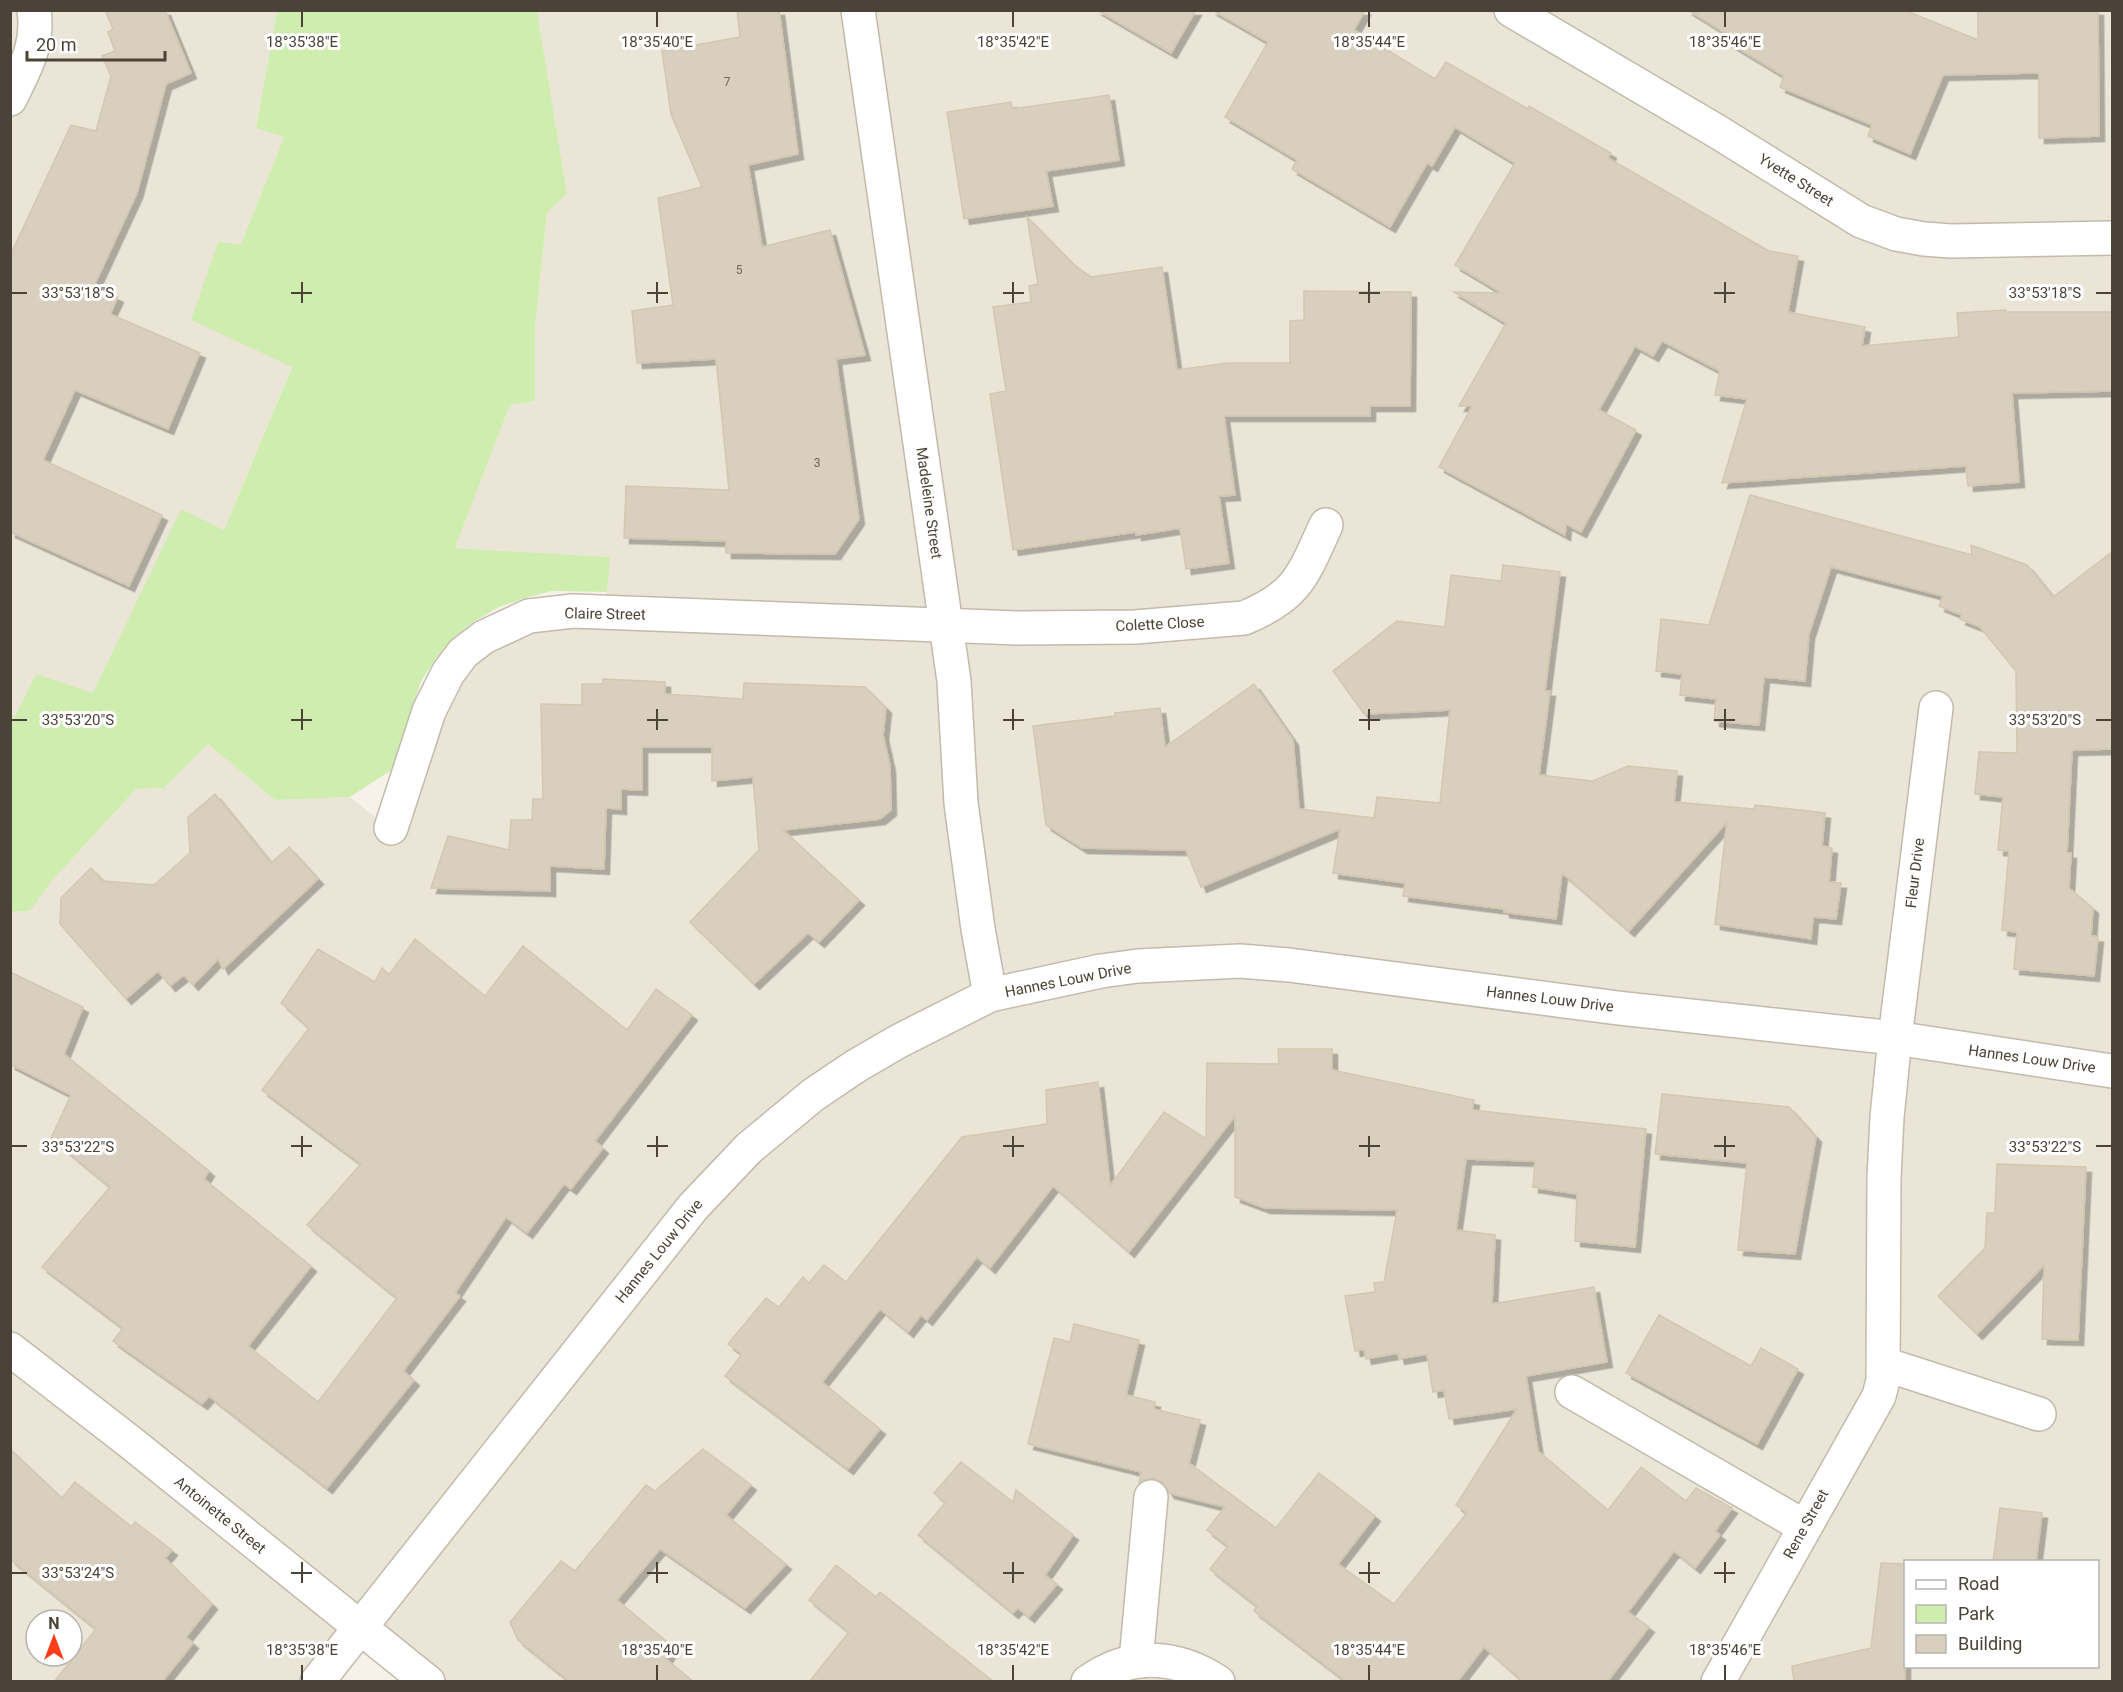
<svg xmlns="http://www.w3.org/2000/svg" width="2123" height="1692" font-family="Roboto,sans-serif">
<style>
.residential{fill:#eae5d7;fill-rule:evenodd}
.green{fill:#d0edb0}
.building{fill:#d9cfbe;stroke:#d4c7b0;stroke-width:1.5;filter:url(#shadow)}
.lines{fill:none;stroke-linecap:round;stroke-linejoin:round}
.minor-casing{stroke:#c2bbab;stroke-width:36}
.minor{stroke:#fff;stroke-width:33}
.ticks{fill:none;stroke:#4b4337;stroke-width:2}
.labels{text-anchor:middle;stroke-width:6;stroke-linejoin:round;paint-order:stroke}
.number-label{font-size:12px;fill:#6e6659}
.street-label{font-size:15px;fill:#4b4337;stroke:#fff}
.ticks-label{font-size:15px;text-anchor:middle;fill:#4b4337;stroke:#fff;stroke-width:6;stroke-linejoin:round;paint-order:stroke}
</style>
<defs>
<filter id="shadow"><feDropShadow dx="5.5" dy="5.5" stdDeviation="0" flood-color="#0004"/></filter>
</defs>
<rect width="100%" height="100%" fill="#f6f2ea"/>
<g class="residential">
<path d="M 11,11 L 277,11 L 256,127 L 284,137 L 241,244 L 218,242 L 192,319 L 292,366 L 224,530 L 181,510 L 93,694 L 36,675 L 11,724 Z"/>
<path d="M 537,11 L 2112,11 L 2112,1681 L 423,1682 L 359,1632 L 319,1681 L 11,1682 L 11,912 L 30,911 L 50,883 L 136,789 L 164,788 L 208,744 L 275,800 L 350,797 L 389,828 L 462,651 L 605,609 L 609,557 L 455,548 L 510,405 L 535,401 L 535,328 L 547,213 L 567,194 ZM 1906,1562 L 2098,1562 L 2098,1666 L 1906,1666 ZM 36,1620 L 72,1620 L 72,1656 L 36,1656 Z"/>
</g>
<path class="green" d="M 277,11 L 537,11 L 567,194 L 547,213 L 535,328 L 535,401 L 510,405 L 455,548 L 610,557 L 607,592 L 552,591 L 525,598 L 499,607 L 475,621 L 453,638 L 436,658 L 421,681 L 393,769 L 350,797 L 275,800 L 208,744 L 164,788 L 136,789 L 50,883 L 30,911 L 11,912 L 11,724 L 36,674 L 93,693 L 181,509 L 224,530 L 292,367 L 191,320 L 218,242 L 241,244 L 284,137 L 256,128 Z"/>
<g class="building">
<path d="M 105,10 L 165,10 L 191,73 L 166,84 L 137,193 L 94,286 L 118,297 L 110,314 L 200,353 L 168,429 L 75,390 L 43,460 L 162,515 L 129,586 L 10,532 L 10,256 L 71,125 L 96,131 L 111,76 L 102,56 L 115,51 L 108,32 L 113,29 Z"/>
<path d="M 737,10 L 779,10 L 798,154 L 748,165 L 762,247 L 830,230 L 865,355 L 836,359 L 859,519 L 835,554 L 726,553 L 726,541 L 624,538 L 626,486 L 729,490 L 716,359 L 637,363 L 632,311 L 673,305 L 658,198 L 702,187 L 671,114 L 662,51 L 740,37 Z"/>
<path d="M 1097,10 L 1196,10 L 1171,53 Z"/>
<path d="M 1212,10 L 1365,10 L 1354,30 L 1435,79 L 1446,62 L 1528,109 L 1529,106 L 1611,153 L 1608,158 L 1769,251 L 1798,256 L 1788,312 L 1865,327 L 1862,346 L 1959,337 L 1957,313 L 2006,310 L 2006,312 L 2112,312 L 2112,391 L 2012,393 L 2019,482 L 1968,486 L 1966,466 L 1722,483 L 1747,399 L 1715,395 L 1720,371 L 1662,341 L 1653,356 L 1635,346 L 1599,410 L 1636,430 L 1581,532 L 1566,524 L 1565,535 L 1439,467 L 1472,406 L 1459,406 L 1506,323 L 1454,292 L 1502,293 L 1455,265 L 1515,163 L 1455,127 L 1432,166 L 1427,163 L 1390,227 L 1292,169 L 1297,160 L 1225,117 L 1268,42 Z"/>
<path d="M 1688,10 L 1904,10 L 1978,40 L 1978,10 L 2098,10 L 2099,136 L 2039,138 L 2039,73 L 1943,75 L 1910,154 L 1868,136 L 1872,125 L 1780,87 L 1784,76 L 1724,40 L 1727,34 Z"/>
<path d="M 1109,95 L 1119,160 L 1046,171 L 1053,206 L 964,219 L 947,112 L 1011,102 L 1012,109 Z"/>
<path d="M 1027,217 L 1073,264 L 1091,277 L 1162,267 L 1177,370 L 1227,363 L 1290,363 L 1290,321 L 1304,320 L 1304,291 L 1411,292 L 1410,406 L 1370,406 L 1370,416 L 1224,416 L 1235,495 L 1219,496 L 1229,563 L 1186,569 L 1180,528 L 1136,535 L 1136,532 L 1013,550 L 990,394 L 1006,391 L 993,307 L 1031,302 L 1029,286 L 1038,284 Z"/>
<path d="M 1750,495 L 1972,555 L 1971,545 L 2027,565 L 2053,597 L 2112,552 L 2112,749 L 2072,750 L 2067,853 L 2071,853 L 2069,888 L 2093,908 L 2091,936 L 2098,937 L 2094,976 L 2014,969 L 2017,932 L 2002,930 L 2009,851 L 1998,850 L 2003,797 L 1975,794 L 1979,752 L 2017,753 L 2016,671 L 1980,627 L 1960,619 L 1962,615 L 1939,606 L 1943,596 L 1831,567 L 1809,634 L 1805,681 L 1764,677 L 1759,725 L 1714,721 L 1716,699 L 1680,695 L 1682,674 L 1656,671 L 1661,619 L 1709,625 Z"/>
<path d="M 1503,565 L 1560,572 L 1545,691 L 1550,691 L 1539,775 L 1593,781 L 1628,766 L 1677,771 L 1674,802 L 1754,809 L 1755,805 L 1825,813 L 1822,846 L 1832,848 L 1829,882 L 1841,883 L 1836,919 L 1813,917 L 1811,939 L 1715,924 L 1727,822 L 1629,931 L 1562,873 L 1556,919 L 1504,912 L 1504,909 L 1403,896 L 1405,883 L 1333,873 L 1340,829 L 1201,887 L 1186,850 L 1082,848 L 1046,825 L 1033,726 L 1115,716 L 1115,713 L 1160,708 L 1165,747 L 1254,684 L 1293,740 L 1299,809 L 1374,818 L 1377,797 L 1440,803 L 1450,710 L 1364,714 L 1333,671 L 1397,621 L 1445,627 L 1451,575 L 1501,581 Z"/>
<path d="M 603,679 L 665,682 L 665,694 L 743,699 L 744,683 L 865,687 L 886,708 L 883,735 L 890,766 L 891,810 L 880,819 L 783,830 L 859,900 L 819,942 L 808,933 L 754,984 L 690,922 L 759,850 L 753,777 L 712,781 L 712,747 L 642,747 L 642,790 L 621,789 L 621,809 L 606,808 L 604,869 L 550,866 L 550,891 L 431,888 L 448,836 L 509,850 L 511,820 L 532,820 L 533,799 L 543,799 L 541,704 L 582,705 L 582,684 L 603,684 Z"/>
<path d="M 215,794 L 271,863 L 289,847 L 318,879 L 223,969 L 218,959 L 193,985 L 184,975 L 170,986 L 158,971 L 126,999 L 60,924 L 61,898 L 91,868 L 103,881 L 154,885 L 190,853 L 188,817 Z"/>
<path d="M 415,939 L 485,996 L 523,946 L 627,1030 L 656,989 L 692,1015 L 595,1141 L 603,1148 L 571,1189 L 564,1184 L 527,1233 L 506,1217 L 455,1293 L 460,1296 L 403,1371 L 414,1380 L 327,1488 L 209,1396 L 202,1404 L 113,1341 L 123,1328 L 42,1267 L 110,1187 L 51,1138 L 71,1095 L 10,1064 L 10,972 L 83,1007 L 64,1054 L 209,1171 L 204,1179 L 311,1266 L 248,1346 L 318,1402 L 397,1298 L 307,1225 L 361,1164 L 262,1090 L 309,1028 L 281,1003 L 318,949 L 375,982 L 382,968 L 389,975 Z"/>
<path d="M 1278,1049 L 1332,1049 L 1332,1070 L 1474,1100 L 1472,1110 L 1646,1129 L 1635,1247 L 1575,1241 L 1577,1194 L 1533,1187 L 1535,1161 L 1466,1159 L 1456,1230 L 1495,1235 L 1492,1304 L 1594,1287 L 1607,1362 L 1526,1376 L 1538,1451 L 1608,1510 L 1641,1467 L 1686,1501 L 1696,1488 L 1732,1508 L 1715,1531 L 1720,1535 L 1695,1568 L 1674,1551 L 1628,1612 L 1649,1627 L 1607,1682 L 1523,1682 L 1484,1647 L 1457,1682 L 1347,1682 L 1254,1611 L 1257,1606 L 1210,1569 L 1228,1546 L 1207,1530 L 1225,1507 L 1169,1493 L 1162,1482 L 1153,1478 L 1144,1480 L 1139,1484 L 1141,1472 L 1028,1444 L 1054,1338 L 1070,1342 L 1074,1324 L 1139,1340 L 1126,1395 L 1155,1402 L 1154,1409 L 1200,1420 L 1189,1463 L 1276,1528 L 1319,1473 L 1375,1516 L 1338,1564 L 1394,1604 L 1467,1513 L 1456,1505 L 1517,1409 L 1449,1419 L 1444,1390 L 1433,1392 L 1427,1354 L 1399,1359 L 1398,1353 L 1366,1359 L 1364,1349 L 1355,1351 L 1345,1296 L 1375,1292 L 1374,1283 L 1384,1282 L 1397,1210 L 1265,1208 L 1235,1197 L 1235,1116 L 1129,1252 L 1053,1186 L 990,1268 L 977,1257 L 927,1320 L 921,1315 L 908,1332 L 880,1309 L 822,1382 L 880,1429 L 848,1469 L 725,1376 L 742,1354 L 728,1344 L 766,1298 L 779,1307 L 803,1277 L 809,1283 L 824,1265 L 846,1282 L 962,1137 L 1047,1124 L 1046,1090 L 1098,1082 L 1110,1186 L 1164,1112 L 1206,1139 L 1207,1063 L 1279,1064 Z"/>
<path d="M 1662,1094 L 1789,1107 L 1816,1137 L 1795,1254 L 1738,1250 L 1747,1163 L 1655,1154 Z"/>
<path d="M 1997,1164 L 2086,1167 L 2078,1340 L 2042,1339 L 2044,1265 L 1977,1334 L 1938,1296 L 1985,1248 L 1987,1213 L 1995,1213 Z"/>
<path d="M 1659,1315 L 1751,1366 L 1761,1348 L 1798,1369 L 1757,1444 L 1626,1373 Z"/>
<path d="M 10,1449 L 62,1498 L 75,1482 L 132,1527 L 135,1522 L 172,1550 L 165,1558 L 212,1604 L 186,1637 L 193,1643 L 162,1682 L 54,1682 L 96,1629 L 10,1559 Z"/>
<path d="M 703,1449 L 751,1485 L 726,1515 L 786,1564 L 745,1608 L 660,1549 L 617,1600 L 673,1647 L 666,1659 L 694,1682 L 570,1682 L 518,1640 L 510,1622 L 561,1561 L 575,1571 L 646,1485 L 655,1491 Z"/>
<path d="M 961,1462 L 1013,1502 L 1016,1490 L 1073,1535 L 1045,1575 L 1057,1584 L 1029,1617 L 1018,1608 L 1013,1613 L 918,1535 L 945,1503 L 934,1493 Z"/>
<path d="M 2000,1508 L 2042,1513 L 2036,1562 L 1993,1562 Z"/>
<path d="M 1881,1563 L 1905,1564 L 1905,1682 L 1794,1682 L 1792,1666 L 1871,1648 Z"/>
<path d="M 836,1565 L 876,1597 L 880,1592 L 994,1682 L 809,1682 L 849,1632 L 809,1600 Z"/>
</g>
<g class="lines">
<defs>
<g id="minor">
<path d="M 858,10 L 954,681 L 961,803 L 978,929 L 990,995"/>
<path d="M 1511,10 L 1718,132 L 1861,221 L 1896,234 L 1924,239 L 1951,241 L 2112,238"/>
<path d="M 10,99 C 25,68 39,46 34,10"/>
<path d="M 391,828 L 429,711 L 448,673 L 463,653 L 484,637 L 529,616 L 573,611 L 1018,628 L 1135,627 L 1244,618 C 1298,596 1303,575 1326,525"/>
<path d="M 10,1349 L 130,1442 L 428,1682"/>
<path d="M 1884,1364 L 2039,1414"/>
<path d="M 1572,1392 L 1805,1527"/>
<path d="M 1136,1661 L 1151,1497"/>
<path d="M 317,1682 L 693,1207 L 749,1148 L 813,1095 L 856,1066 L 899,1041 L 990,995 L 1101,971 L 1138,966 L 1240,961 L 1289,965 L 1618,1008 L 1895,1038 L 2112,1071"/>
<path d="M 1088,1682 C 1130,1652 1175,1654 1218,1682"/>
<path d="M 1718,1682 L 1879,1396 L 1883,1380 L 1884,1178 L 1887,1117 L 1895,1038 L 1936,708"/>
</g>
</defs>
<use href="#minor" class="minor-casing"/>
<use href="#minor" class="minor"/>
</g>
<path class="ticks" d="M 302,12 L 302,27M 657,12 L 657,27M 1013,12 L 1013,27M 1369,12 L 1369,27M 1725,12 L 1725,27M 302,282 L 302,303M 657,282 L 657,303M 1013,282 L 1013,303M 1369,282 L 1369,303M 1725,282 L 1725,303M 12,293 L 27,293M 291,293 L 312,293M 647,293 L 668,293M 1003,293 L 1024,293M 1359,293 L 1380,293M 1714,293 L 1735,293M 2096,293 L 2111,293M 302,709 L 302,730M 657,709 L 657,730M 1013,709 L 1013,730M 1369,709 L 1369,730M 1725,709 L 1725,730M 12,720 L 27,720M 291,720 L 312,720M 647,720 L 668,720M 1003,720 L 1024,720M 1359,720 L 1380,720M 1714,720 L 1735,720M 2096,720 L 2111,720M 302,1136 L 302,1157M 657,1136 L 657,1157M 1013,1136 L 1013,1157M 1369,1136 L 1369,1157M 1725,1136 L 1725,1157M 12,1146 L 27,1146M 291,1146 L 312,1146M 647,1146 L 668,1146M 1003,1146 L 1024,1146M 1359,1146 L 1380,1146M 1714,1146 L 1735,1146M 2096,1146 L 2111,1146M 302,1562 L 302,1583M 657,1562 L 657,1583M 1013,1562 L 1013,1583M 1369,1562 L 1369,1583M 1725,1562 L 1725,1583M 12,1573 L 27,1573M 291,1573 L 312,1573M 647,1573 L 668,1573M 1003,1573 L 1024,1573M 1359,1573 L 1380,1573M 1714,1573 L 1735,1573M 302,1665 L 302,1680M 657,1665 L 657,1680M 1013,1665 L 1013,1680M 1369,1665 L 1369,1680M 1725,1665 L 1725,1680"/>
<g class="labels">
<g class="number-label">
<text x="727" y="86">7</text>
<text x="739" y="274">5</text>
<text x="817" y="467">3</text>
</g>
<g class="street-label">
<text transform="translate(1796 180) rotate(32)" y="5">Yvette Street</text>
<text transform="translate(929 503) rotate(82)" y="5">Madeleine Street</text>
<text transform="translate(605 614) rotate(1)" y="5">Claire Street</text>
<text transform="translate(1160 624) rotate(-3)" y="5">Colette Close</text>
<text transform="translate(1915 873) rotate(-83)" y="5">Fleur Drive</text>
<text transform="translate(1068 980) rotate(-11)" y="5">Hannes Louw Drive</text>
<text transform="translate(1550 999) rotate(7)" y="5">Hannes Louw Drive</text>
<text transform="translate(2032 1059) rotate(8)" y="5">Hannes Louw Drive</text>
<text transform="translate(659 1251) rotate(-51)" y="5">Hannes Louw Drive</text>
<text transform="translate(220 1515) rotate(39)" y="5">Antoinette Street</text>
<text transform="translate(1806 1524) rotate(-61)" y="5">Rene Street</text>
</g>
</g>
<g class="ticks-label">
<text x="302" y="47">18°35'38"E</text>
<text x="657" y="47">18°35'40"E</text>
<text x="1013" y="47">18°35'42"E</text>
<text x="1369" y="47">18°35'44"E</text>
<text x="1725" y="47">18°35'46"E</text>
<text x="78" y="298">33°53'18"S</text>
<text x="2045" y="298">33°53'18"S</text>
<text x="78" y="725">33°53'20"S</text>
<text x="2045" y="725">33°53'20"S</text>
<text x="78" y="1152">33°53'22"S</text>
<text x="2045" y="1152">33°53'22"S</text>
<text x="78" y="1578">33°53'24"S</text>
<text x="302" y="1655">18°35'38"E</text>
<text x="657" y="1655">18°35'40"E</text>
<text x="1013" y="1655">18°35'42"E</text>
<text x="1369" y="1655">18°35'44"E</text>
<text x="1725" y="1655">18°35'46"E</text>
</g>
<rect width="2123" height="1692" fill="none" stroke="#4b4337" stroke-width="24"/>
<rect x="1904" y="1560" width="195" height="108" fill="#ffffff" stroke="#b7b4af" stroke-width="1.5"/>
<rect x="1916" y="1580" width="30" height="9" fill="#ffffff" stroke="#b7b4af" stroke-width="1.5"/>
<text x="1958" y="1590" font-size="18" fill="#4b4337">Road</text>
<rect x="1916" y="1605" width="30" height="18" fill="#d0edb0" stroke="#b7b4af" stroke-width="1.5"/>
<text x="1958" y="1620" font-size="18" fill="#4b4337">Park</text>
<rect x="1916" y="1635" width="30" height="18" fill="#d9cfbe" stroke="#b7b4af" stroke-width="1.5"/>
<text x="1958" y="1650" font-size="18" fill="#4b4337">Building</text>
<g transform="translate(54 1638)"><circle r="28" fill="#ffffff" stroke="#b7b4af" stroke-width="1.5"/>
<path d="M0-4.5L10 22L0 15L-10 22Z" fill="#ff3e18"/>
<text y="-9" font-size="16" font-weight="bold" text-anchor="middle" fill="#4b4337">N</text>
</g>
<path d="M27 51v9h138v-9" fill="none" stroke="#4b4337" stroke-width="3"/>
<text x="36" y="51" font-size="18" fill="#4b4337" stroke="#ffffff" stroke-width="4.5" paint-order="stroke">20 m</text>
</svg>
